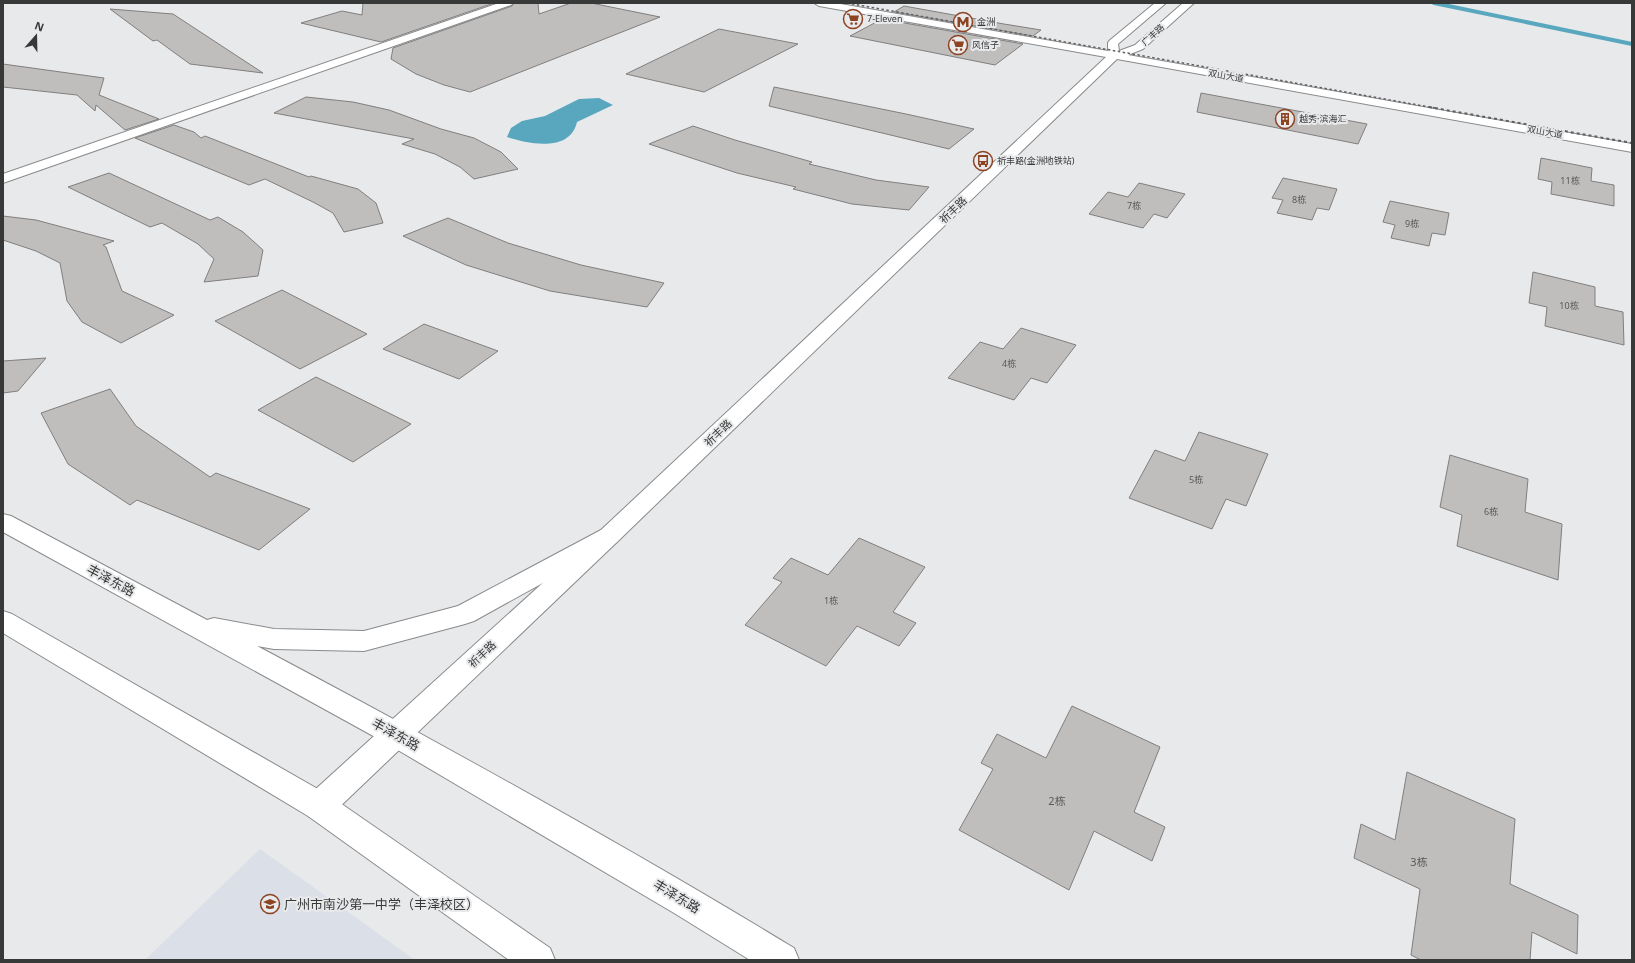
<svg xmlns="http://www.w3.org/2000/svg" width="1635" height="963" font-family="'Noto Sans','Noto Sans SC',sans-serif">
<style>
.built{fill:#dadfe8}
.water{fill:#58a7bf}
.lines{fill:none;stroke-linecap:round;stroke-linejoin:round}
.stream{stroke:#58a7bf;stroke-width:4}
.building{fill:#c0bebd;stroke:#817f7e}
.minor-casing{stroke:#898a8c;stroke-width:2}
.major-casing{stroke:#898a8c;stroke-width:2}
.minor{fill:#fff;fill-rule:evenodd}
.major{fill:#fff;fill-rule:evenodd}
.rail-far1{stroke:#5f6061;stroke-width:1.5;stroke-dasharray:2.5 2.5;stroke-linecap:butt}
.rail{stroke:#5f6061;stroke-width:2;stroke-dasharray:3 3;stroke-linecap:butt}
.labels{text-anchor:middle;stroke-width:4;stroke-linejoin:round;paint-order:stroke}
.far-poi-label{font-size:9px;fill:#373838;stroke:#e8e9eb;text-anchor:start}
.far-street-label{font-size:9px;fill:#373838;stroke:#e8e9eb}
.number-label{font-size:9px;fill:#595a59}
.street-label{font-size:11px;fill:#373838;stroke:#e8e9eb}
.near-number-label{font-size:11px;fill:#595a59}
.near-street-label{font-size:13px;fill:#373838;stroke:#e8e9eb}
.near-poi-label{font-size:13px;fill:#373838;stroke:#e8e9eb;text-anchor:start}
</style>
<rect width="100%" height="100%" fill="#e8e9eb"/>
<path class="built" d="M 260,849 L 415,960 L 145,960 Z"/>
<path class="water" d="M 599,98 L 613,105 L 577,122 C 570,153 528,144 507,137 L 511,128 L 522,121 L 545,116 L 579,99 Z"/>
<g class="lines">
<path class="stream" d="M 1434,3 L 1632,44"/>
</g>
<g class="building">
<path d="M 363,3 L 494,3 L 381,42 L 301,23 L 342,11 L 362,15 Z"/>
<path d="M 514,3 L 538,3 L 539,14 L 571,3 L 591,3 L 660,17 L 470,92 L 444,85 L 416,74 L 391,59 L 393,48 L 512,6 Z"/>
<path d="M 904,6 L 1004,24 L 1041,30 L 1033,36 L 894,12 Z"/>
<path d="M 110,9 L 173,14 L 263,73 L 190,64 L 157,40 L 153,41 Z"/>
<path d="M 882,19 L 1023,44 L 995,65 L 850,36 Z"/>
<path d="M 719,29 L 798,44 L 704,92 L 626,74 Z"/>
<path d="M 3,64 L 104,78 L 99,95 L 159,119 L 125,130 L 96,105 L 95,111 L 77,95 L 3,87 Z"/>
<path d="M 774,87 L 906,114 L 974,129 L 949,149 L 769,106 Z"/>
<path d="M 1201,93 L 1367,124 L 1358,144 L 1197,112 Z"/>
<path d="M 306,97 L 353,102 L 389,110 L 441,129 L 474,138 L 501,152 L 518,169 L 474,179 L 460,167 L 435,154 L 402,144 L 414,139 L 274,113 Z"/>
<path d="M 174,125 L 194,132 L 201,138 L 205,136 L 309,177 L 311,176 L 358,189 L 376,203 L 383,223 L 344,232 L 333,213 L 313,202 L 265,179 L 249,185 L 135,138 Z"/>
<path d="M 693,126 L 735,140 L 812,162 L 809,164 L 876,180 L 929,187 L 909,210 L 852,204 L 793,189 L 796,187 L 737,173 L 649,144 Z"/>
<path d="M 1541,158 L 1592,168 L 1591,181 L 1614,185 L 1614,206 L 1551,194 L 1552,182 L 1538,179 Z"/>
<path d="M 109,173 L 210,220 L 218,217 L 243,232 L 263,250 L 258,276 L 204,282 L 214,259 L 198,244 L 162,223 L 150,227 L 68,187 Z"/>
<path d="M 1283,178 L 1337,189 L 1329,210 L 1317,208 L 1312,220 L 1277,213 L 1283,200 L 1272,198 Z"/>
<path d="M 1139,183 L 1185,194 L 1167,218 L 1154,214 L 1143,228 L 1089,214 L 1108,192 L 1128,197 Z"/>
<path d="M 1390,201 L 1449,213 L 1445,235 L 1432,233 L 1429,246 L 1391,238 L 1395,225 L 1383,222 Z"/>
<path d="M 3,216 L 36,220 L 114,241 L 103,245 L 106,247 L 122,291 L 174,315 L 121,343 L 82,322 L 67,301 L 60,263 L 36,251 L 3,240 Z"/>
<path d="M 448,218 L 508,243 L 581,265 L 664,283 L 647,307 L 550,291 L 466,265 L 403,236 Z"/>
<path d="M 1533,272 L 1595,287 L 1595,306 L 1623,312 L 1624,345 L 1545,326 L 1547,307 L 1529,303 Z"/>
<path d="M 282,290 L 367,334 L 300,369 L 215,321 Z"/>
<path d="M 424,324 L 498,351 L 459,379 L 383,349 Z"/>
<path d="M 1021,328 L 1076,345 L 1047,383 L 1031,378 L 1014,400 L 948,378 L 980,342 L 1003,349 Z"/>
<path d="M 46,358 L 18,391 L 3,393 L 3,361 Z"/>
<path d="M 316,377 L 411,424 L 353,462 L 258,410 Z"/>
<path d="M 110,389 L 136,426 L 210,477 L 216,473 L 310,509 L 259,550 L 137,500 L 130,505 L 68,464 L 41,413 Z"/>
<path d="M 1199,432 L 1268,454 L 1246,506 L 1226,499 L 1212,529 L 1129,498 L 1155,450 L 1185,461 Z"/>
<path d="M 1450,455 L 1528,479 L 1525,512 L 1562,524 L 1558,580 L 1457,546 L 1462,515 L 1440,507 Z"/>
<path d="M 859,538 L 925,567 L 893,612 L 916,623 L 899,646 L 857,626 L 826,666 L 745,625 L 782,582 L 773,578 L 791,558 L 828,575 Z"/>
<path d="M 1072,706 L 1160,747 L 1134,812 L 1165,827 L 1152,861 L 1094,831 L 1069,890 L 959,830 L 993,769 L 981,763 L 997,734 L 1046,758 Z"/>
<path d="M 1407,772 L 1515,819 L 1510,884 L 1578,915 L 1577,954 L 1532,932 L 1530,960 L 1421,960 L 1411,955 L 1420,889 L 1354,858 L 1361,824 L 1395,840 Z"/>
</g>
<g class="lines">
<defs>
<g id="minor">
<path d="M 499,3 L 513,3 L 511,5 L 3,183 L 3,174 Z"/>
<path d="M 814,3 L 835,3 L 1108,51 L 1108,43 L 1109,41 L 1155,3 L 1166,3 L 1118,44 L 1119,51 L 1135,45 L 1183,3 L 1194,3 L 1143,49 L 1128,55 L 1632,144 L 1632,152 L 1117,59 L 617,542 L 330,816 L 319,820 L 308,816 L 304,806 L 308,796 L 601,530 L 1106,57 L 819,6 Z"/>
</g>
<g id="major">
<path d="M 3,514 L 11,516 L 207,620 L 214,618 L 274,629 L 364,631 L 458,606 L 601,530 L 609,528 L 617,530 L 621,536 L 617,542 L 474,621 L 465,624 L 364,651 L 274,649 L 257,646 C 438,742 618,841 794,948 L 799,960 L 750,960 L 674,913 L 386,743 L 3,532 Z"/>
<path d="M 3,611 L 12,614 L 330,796 L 550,948 L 555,960 L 509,960 L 308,816 L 3,633 Z"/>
</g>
</defs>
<use href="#minor" class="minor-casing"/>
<use href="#major" class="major-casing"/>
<use href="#minor" class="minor"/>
<use href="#major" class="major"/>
<path class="rail-far1" d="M 847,3 L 1435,108"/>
<path class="rail" d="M 1429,107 L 1632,143"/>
</g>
<defs>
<symbol id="supermarket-ring" viewBox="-11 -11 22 22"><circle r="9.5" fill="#e8e9eb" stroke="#8c4423" stroke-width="1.5"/><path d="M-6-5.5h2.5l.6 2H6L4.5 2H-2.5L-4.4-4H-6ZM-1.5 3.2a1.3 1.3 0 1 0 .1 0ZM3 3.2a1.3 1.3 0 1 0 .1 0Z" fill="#8c4423"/></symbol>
<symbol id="metro-ring" viewBox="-11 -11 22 22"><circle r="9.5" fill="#e8e9eb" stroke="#8c4423" stroke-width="1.5"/><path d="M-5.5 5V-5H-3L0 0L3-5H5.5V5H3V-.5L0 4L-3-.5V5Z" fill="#8c4423"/></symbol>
<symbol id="building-ring" viewBox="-11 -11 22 22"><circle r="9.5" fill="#e8e9eb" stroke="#8c4423" stroke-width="1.5"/><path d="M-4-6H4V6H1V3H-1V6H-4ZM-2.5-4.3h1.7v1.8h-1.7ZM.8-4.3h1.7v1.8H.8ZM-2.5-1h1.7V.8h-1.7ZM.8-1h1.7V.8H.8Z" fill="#8c4423"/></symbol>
<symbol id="bus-ring" viewBox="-11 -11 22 22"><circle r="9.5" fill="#e8e9eb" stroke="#8c4423" stroke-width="1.5"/><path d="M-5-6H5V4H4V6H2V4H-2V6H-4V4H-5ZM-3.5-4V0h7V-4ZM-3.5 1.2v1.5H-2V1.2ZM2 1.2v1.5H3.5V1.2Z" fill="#8c4423"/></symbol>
<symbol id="school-ring" viewBox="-11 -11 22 22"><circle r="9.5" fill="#e8e9eb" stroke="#8c4423" stroke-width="1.5"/><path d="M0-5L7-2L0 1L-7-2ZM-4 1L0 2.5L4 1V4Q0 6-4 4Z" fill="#8c4423"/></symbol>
</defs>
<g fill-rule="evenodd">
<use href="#supermarket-ring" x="842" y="8" width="22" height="22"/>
<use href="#metro-ring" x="952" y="11" width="22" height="22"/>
<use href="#supermarket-ring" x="947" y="34" width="22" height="22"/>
<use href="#building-ring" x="1274" y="108" width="22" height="22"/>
<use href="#bus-ring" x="972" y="150" width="22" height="22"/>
<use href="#school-ring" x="259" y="893" width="22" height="22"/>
</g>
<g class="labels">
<g class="far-poi-label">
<text x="867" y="22">7-Eleven</text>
<text x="977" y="25">金洲</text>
<text x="972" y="48">风信子</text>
<text x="1299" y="122">越秀·滨海汇</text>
<text x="997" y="164">祈丰路(金洲地铁站)</text>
</g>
<g class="far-street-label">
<text transform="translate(1153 35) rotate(-42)" y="3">广丰路</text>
<text transform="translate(1226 76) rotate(10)" y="3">双山大道</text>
<text transform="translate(1545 132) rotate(10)" y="3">双山大道</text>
</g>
<g class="number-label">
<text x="1570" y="184">11栋</text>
<text x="1299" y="203">8栋</text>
<text x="1134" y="209">7栋</text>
<text x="1412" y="227">9栋</text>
<text x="1569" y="309">10栋</text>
<text x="1009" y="367">4栋</text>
<text x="1196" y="483">5栋</text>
<text x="1491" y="515">6栋</text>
<text x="831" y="604">1栋</text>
</g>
<g class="street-label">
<text transform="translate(953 210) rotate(-44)" y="4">祈丰路</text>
<text transform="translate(718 433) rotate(-44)" y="4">祈丰路</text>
<text transform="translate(482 654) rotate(-43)" y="4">祈丰路</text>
</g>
<g class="near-number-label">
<text x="1057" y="805">2栋</text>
<text x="1419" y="866">3栋</text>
</g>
<g class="near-street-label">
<text transform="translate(111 580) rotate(28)" y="5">丰泽东路</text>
<text transform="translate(396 734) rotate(29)" y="5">丰泽东路</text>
<text transform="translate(677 896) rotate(31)" y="5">丰泽东路</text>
</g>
<g class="near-poi-label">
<text x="284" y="909">广州市南沙第一中学（丰泽校区）</text>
</g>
</g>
<rect width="1635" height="963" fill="none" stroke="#373838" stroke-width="8"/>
<g transform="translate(36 36) rotate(20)" stroke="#e8e9eb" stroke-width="3" paint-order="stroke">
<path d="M0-3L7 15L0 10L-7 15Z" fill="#373838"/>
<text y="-6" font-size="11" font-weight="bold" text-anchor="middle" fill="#373838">N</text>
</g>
</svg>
